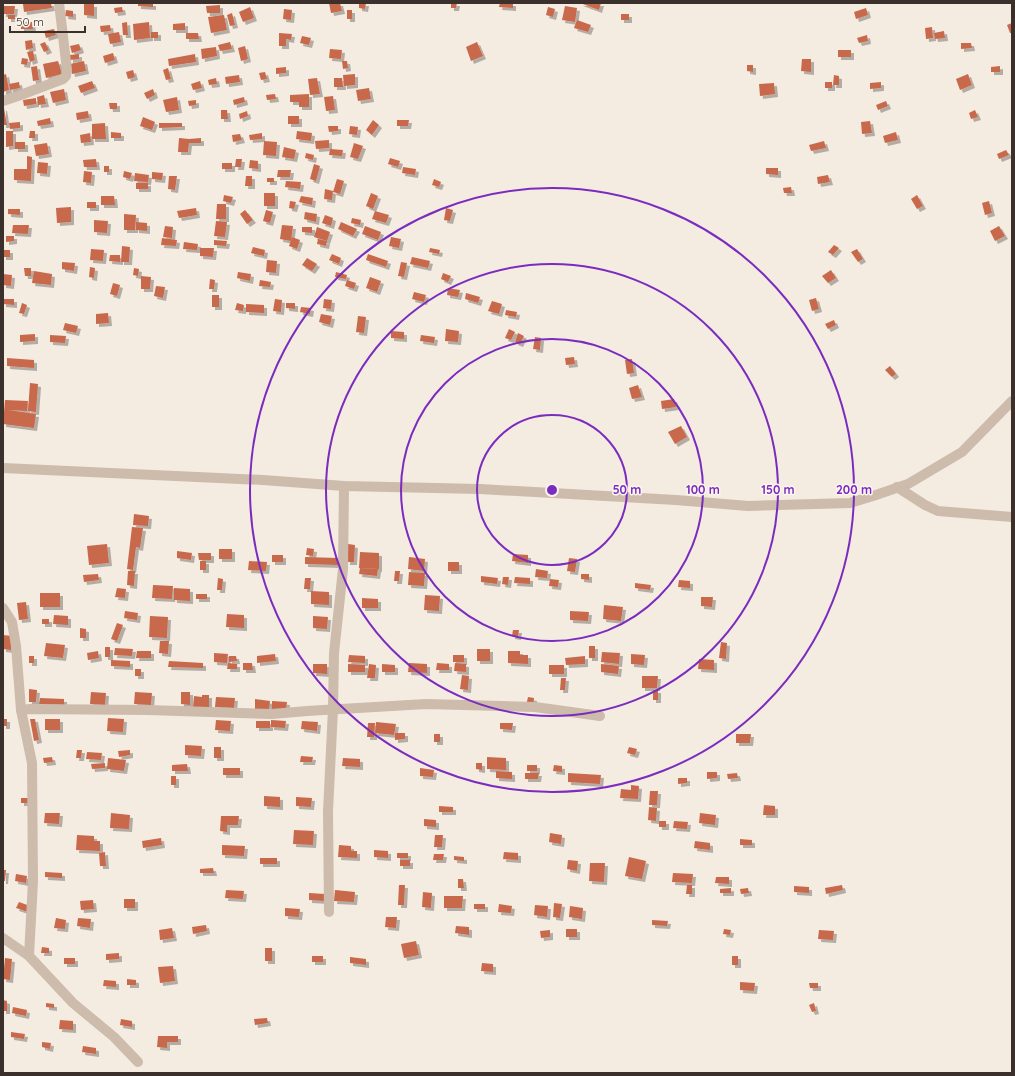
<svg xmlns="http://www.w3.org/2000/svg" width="1015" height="1076" font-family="Quicksand,sans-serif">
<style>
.building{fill:#c8694b;filter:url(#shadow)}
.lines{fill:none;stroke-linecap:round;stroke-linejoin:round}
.minor{stroke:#cdbbac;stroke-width:10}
.ring{fill:none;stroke:#7b2cbf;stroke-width:2}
.centre{fill:#7b2cbf;stroke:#fbf5ee;stroke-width:2}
.ring-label{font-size:12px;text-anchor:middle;font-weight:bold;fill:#7b2cbf;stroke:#fbf5ee;stroke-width:3;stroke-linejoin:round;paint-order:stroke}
</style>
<defs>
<filter id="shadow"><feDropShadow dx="3" dy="3" stdDeviation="0" flood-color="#0004"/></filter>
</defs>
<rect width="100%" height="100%" fill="#f4ebe1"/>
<g class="building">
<path d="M 30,3 L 51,3 L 52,8 L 24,12 L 23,4 Z"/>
<path d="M 138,3 L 153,3 L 153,7 L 138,6 Z"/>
<path d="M 329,3 L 340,3 L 342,11 L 331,13 Z"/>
<path d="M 359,3 L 366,3 L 365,9 L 359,8 Z"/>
<path d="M 451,3 L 457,3 L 456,8 L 451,8 Z"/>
<path d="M 500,3 L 513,3 L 513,8 L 499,7 Z"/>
<path d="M 580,3 L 601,3 L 599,10 Z"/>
<path d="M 84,4 L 94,4 L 94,16 L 84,15 Z"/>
<path d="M 220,5 L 220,13 L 207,13 L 206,6 Z"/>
<path d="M 3,6 L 15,6 L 14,14 L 3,14 Z"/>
<path d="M 565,6 L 577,8 L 575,22 L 562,20 Z"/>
<path d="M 122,7 L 123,12 L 115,13 L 114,8 Z"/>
<path d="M 250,7 L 254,18 L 243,22 L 239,12 Z"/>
<path d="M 548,7 L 555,9 L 553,17 L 546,15 Z"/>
<path d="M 866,8 L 868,15 L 856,19 L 854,12 Z"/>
<path d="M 284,9 L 292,10 L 291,20 L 283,19 Z"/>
<path d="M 66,10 L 73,11 L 73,17 L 65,16 Z"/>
<rect x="347" y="10" width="5" height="9"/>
<path d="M 232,13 L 235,25 L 230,26 L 227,15 Z"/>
<rect x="621" y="14" width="8" height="6"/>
<rect x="8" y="15" width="7" height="4"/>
<path d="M 224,15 L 227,30 L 211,33 L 208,17 Z"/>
<path d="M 577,20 L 591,25 L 588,32 L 574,28 Z"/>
<path d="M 21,22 L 32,22 L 33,29 L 21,29 Z"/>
<path d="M 127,22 L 128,35 L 123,35 L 122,23 Z"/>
<path d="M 149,22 L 150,38 L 134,40 L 133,24 Z"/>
<path d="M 185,23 L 185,30 L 173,30 L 173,24 Z"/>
<path d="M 1012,23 L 1012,33 L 1010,33 L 1007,25 Z"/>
<path d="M 110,25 L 111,31 L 101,32 L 100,26 Z"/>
<path d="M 932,27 L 933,38 L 926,39 L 925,28 Z"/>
<path d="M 54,29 L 56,35 L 46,38 L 44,31 Z"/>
<path d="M 944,31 L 945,38 L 935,39 L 934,33 Z"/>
<path d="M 119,32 L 121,42 L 110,44 L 108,34 Z"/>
<rect x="151" y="32" width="7" height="6"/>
<path d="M 186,33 L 198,33 L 199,39 L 186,39 Z"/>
<path d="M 279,33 L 292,34 L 291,40 L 286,39 L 286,46 L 279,46 Z"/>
<path d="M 867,35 L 868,41 L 859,43 L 857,38 Z"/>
<path d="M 302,36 L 311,38 L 309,45 L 300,43 Z"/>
<path d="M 32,40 L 33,48 L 26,50 L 25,41 Z"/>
<path d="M 45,42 L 49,50 L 44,52 L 40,44 Z"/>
<path d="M 230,42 L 232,49 L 220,51 L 218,45 Z"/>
<path d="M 477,42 L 483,56 L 471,61 L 466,47 Z"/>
<path d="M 961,43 L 971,43 L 972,48 L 961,49 Z"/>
<path d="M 79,44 L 81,50 L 72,53 L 70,46 Z"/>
<path d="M 245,46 L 248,59 L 241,61 L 238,48 Z"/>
<path d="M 216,47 L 217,56 L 202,59 L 201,49 Z"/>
<path d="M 330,49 L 342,50 L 341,59 L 329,58 Z"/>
<rect x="838" y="50" width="13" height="7"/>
<path d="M 33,51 L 35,60 L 30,62 L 27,52 Z"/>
<path d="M 113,53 L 115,60 L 105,63 L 103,56 Z"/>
<path d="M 79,54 L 79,59 L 70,60 L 70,55 Z"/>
<path d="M 195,54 L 196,62 L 169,66 L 168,59 Z"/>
<path d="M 22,58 L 28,59 L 27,65 L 21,64 Z"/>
<path d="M 802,59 L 811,59 L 811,72 L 801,71 Z"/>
<path d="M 58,61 L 62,74 L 46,78 L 43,64 Z"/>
<path d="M 84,61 L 86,71 L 72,74 L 70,64 Z"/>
<path d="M 342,61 L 347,61 L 348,68 L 343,69 Z"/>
<path d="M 747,65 L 753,65 L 753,72 L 747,71 Z"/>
<path d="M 37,66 L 39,80 L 33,81 L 31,67 Z"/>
<path d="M 1000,66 L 1000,72 L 991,72 L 991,67 Z"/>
<path d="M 286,67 L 286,73 L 276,74 L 276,68 Z"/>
<path d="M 168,68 L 171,79 L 166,80 L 163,70 Z"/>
<path d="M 133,70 L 135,77 L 128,79 L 126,72 Z"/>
<path d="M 265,72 L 267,79 L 261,80 L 259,73 Z"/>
<path d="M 6,74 L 9,90 L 3,92 L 3,75 Z"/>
<path d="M 355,74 L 355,85 L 344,86 L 343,75 Z"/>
<path d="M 968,74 L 972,85 L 960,90 L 956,79 Z"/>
<path d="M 239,75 L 240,82 L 226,84 L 225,77 Z"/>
<path d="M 834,75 L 839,76 L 839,85 L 833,85 Z"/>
<path d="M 216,78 L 217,84 L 209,85 L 208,80 Z"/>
<path d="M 317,78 L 320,94 L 310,95 L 308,79 Z"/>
<path d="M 334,78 L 342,78 L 343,87 L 334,87 Z"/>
<path d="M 92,81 L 95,88 L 81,93 L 78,86 Z"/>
<path d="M 200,81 L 202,88 L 193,90 L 191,84 Z"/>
<path d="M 19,82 L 20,88 L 10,90 L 9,84 Z"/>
<rect x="825" y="82" width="7" height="6"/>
<path d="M 881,82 L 881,88 L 870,89 L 870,83 Z"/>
<path d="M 774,83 L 775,94 L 760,96 L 759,84 Z"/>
<path d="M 369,88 L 371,99 L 358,101 L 356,90 Z"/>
<path d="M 64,89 L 66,100 L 53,103 L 50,92 Z"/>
<path d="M 153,89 L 155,95 L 147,99 L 144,93 Z"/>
<path d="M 275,94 L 276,99 L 267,100 L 266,95 Z"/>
<path d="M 309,94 L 309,107 L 299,107 L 299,102 L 290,102 L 290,95 Z"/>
<path d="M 44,95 L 46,104 L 38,105 L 37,97 Z"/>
<path d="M 333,96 L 335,110 L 326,111 L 324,97 Z"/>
<path d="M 177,97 L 179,110 L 166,112 L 163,100 Z"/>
<path d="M 244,97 L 245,102 L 234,105 L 233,100 Z"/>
<path d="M 36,98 L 36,104 L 24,106 L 23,100 Z"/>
<path d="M 196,100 L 196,105 L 189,106 L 188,101 Z"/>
<path d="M 886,101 L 888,106 L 878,110 L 876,105 Z"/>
<path d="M 109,103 L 117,103 L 117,109 L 110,109 Z"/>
<path d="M 3,108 L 4,108 L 7,125 L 3,125 Z"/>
<path d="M 221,110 L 227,110 L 228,119 L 221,119 Z"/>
<path d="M 975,110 L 978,117 L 971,119 L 969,113 Z"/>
<path d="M 88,111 L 89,118 L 77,120 L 76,113 Z"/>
<path d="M 247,111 L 248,116 L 240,119 L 239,114 Z"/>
<rect x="288" y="116" width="11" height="8"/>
<path d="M 143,117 L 155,122 L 152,130 L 140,126 Z"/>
<path d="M 50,118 L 51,124 L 38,126 L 37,121 Z"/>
<path d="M 373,120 L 379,125 L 372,135 L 366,130 Z"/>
<path d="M 397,120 L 409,120 L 408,126 L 397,126 Z"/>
<path d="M 870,121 L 872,133 L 862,134 L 861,122 Z"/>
<path d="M 20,122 L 20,128 L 10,129 L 9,123 Z"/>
<path d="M 105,123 L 106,139 L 92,139 L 92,124 Z"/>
<path d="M 159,123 L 182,123 L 182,127 L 159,128 Z"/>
<path d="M 328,126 L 338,126 L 338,131 L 329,132 Z"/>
<path d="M 350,126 L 358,127 L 357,135 L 349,134 Z"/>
<path d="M 6,131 L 13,131 L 13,146 L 6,147 Z"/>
<path d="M 30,131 L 35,131 L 35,138 L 29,138 Z"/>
<path d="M 297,131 L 312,133 L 311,141 L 296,139 Z"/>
<path d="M 111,132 L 121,133 L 121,138 L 111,138 Z"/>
<path d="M 896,132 L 898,140 L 885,143 L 883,136 Z"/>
<path d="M 90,133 L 91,142 L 81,143 L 80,135 Z"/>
<path d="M 262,133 L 262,139 L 250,140 L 249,135 Z"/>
<path d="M 240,134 L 242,140 L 233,142 L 232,135 Z"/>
<path d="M 179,138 L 189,139 L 201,138 L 201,143 L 189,143 L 188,152 L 178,152 Z"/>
<path d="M 329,140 L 329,148 L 316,149 L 315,141 Z"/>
<path d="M 264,141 L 277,142 L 276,156 L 263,155 Z"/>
<path d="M 824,141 L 826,148 L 811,151 L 809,145 Z"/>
<rect x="15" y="142" width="10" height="7"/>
<path d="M 47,143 L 49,154 L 36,156 L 34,145 Z"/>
<path d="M 354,143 L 363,146 L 358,159 L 350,157 Z"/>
<path d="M 284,147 L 296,150 L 294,159 L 282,157 Z"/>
<path d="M 330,149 L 343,150 L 342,156 L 329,155 Z"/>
<path d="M 1006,150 L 1009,155 L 999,159 L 997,154 Z"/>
<path d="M 306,153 L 314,155 L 313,160 L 305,158 Z"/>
<path d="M 27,156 L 32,157 L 31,181 L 14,180 L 14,169 L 27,169 Z"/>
<path d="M 390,158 L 400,161 L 398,167 L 388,164 Z"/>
<path d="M 96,159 L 97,167 L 84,167 L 83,160 Z"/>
<path d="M 236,159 L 242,159 L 241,167 L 235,167 Z"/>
<path d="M 250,160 L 258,161 L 258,169 L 249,168 Z"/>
<path d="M 38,162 L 48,163 L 47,174 L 37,173 Z"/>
<rect x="222" y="163" width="10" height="6"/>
<path d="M 314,164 L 320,166 L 316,181 L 310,179 Z"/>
<rect x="104" y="166" width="5" height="6"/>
<path d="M 403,167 L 416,169 L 415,175 L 402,173 Z"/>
<path d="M 766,168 L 778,168 L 778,175 L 766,174 Z"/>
<path d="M 278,170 L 291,170 L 290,177 L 277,177 Z"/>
<path d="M 84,171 L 92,172 L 91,183 L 83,182 Z"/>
<path d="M 124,171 L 132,173 L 130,179 L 123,177 Z"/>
<path d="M 152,172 L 163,173 L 162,180 L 152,179 Z"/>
<path d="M 135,173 L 149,175 L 148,182 L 134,181 Z"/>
<path d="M 828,175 L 830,182 L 818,184 L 817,177 Z"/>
<path d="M 169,176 L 177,176 L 175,190 L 168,189 Z"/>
<path d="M 246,176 L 252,176 L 252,186 L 245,186 Z"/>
<rect x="267" y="178" width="7" height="4"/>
<path d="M 337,179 L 344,181 L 340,194 L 333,192 Z"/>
<path d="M 434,179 L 441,182 L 439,187 L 432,185 Z"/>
<path d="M 286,181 L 301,182 L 300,189 L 285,187 Z"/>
<rect x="136" y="183" width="12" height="6"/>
<path d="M 791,187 L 792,193 L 784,193 L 783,188 Z"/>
<path d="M 325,189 L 333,191 L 332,200 L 324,199 Z"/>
<rect x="264" y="193" width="11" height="13"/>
<path d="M 371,193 L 378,196 L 373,209 L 366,206 Z"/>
<path d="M 224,195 L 233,197 L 231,203 L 223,201 Z"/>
<path d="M 917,195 L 923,206 L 917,209 L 911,199 Z"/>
<path d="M 101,196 L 114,196 L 115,205 L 101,205 Z"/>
<path d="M 301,196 L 313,198 L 312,205 L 299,202 Z"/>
<path d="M 290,201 L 296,202 L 294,209 L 289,208 Z"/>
<path d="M 989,201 L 992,213 L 985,215 L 982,203 Z"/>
<rect x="87" y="202" width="9" height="6"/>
<path d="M 217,204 L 226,204 L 226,219 L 216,219 Z"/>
<path d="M 71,207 L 71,222 L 57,223 L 56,208 Z"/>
<path d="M 196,208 L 197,215 L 179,218 L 177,211 Z"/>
<path d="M 446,208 L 453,210 L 450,221 L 444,220 Z"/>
<path d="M 8,209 L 20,209 L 20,215 L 8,214 Z"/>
<path d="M 245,210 L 253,220 L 247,224 L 240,214 Z"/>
<path d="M 266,210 L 273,212 L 270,223 L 263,221 Z"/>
<path d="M 375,211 L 389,215 L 386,223 L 372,219 Z"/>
<path d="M 305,212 L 317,214 L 316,222 L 304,219 Z"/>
<path d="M 124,214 L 136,215 L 135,230 L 124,230 Z"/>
<path d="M 325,215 L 333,218 L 331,226 L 322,223 Z"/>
<path d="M 352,218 L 361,220 L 360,225 L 351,223 Z"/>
<path d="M 94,220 L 108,221 L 107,233 L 94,232 Z"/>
<path d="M 216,221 L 227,222 L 225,237 L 214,236 Z"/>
<path d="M 136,222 L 147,223 L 147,231 L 136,230 Z"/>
<path d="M 341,222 L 357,229 L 353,236 L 338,229 Z"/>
<path d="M 13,225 L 29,225 L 28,234 L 12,233 Z"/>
<path d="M 282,225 L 293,226 L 291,241 L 280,239 Z"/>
<path d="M 165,226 L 173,227 L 172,238 L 163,237 Z"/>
<path d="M 365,226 L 381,232 L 378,240 L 362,234 Z"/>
<path d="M 999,226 L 1005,236 L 995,241 L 990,231 Z"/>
<path d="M 302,227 L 312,227 L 312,233 L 302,232 Z"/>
<path d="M 317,227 L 330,232 L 327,241 L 314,237 Z"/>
<path d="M 6,236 L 14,236 L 14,241 L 6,242 Z"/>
<path d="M 292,237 L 300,240 L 297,249 L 289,246 Z"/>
<path d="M 391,237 L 401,239 L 399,248 L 389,246 Z"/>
<path d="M 162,238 L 177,240 L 176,246 L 161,245 Z"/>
<path d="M 318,239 L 327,241 L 326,246 L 317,244 Z"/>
<path d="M 214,240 L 227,241 L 226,246 L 214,245 Z"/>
<path d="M 184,242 L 198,244 L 197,250 L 183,249 Z"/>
<path d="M 834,245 L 839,248 L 833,255 L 828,252 Z"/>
<path d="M 122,246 L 130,247 L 129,262 L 121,262 Z"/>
<path d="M 253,247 L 265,250 L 264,256 L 251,253 Z"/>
<path d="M 200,248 L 214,248 L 213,257 L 200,256 Z"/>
<path d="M 430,248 L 440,250 L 439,254 L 429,252 Z"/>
<path d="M 91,249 L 104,250 L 103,261 L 90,260 Z"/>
<path d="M 857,249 L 863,259 L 858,262 L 851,252 Z"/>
<rect x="3" y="250" width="7" height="7"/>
<path d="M 332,254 L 341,258 L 339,264 L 329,260 Z"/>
<path d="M 368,254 L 388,261 L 386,267 L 366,260 Z"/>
<path d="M 110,255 L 120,255 L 120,262 L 109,261 Z"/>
<path d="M 412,257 L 430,261 L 428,268 L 410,264 Z"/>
<path d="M 307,258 L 317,264 L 312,271 L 302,265 Z"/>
<path d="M 267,260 L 277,261 L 276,273 L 266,272 Z"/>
<path d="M 62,262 L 75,263 L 74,271 L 62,269 Z"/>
<path d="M 401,262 L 407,263 L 404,277 L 398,276 Z"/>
<path d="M 90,267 L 95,268 L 94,278 L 89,277 Z"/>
<path d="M 24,268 L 31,268 L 31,276 L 25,276 Z"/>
<path d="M 134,268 L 139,269 L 138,276 L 133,275 Z"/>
<path d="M 831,270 L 836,278 L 828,283 L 822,276 Z"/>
<path d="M 34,271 L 52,274 L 51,285 L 32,283 Z"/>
<path d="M 238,272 L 251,274 L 250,281 L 237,278 Z"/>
<path d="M 336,272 L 347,275 L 346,279 L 335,277 Z"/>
<path d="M 443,273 L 451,276 L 448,282 L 441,279 Z"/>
<path d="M 3,274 L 12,275 L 11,286 L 3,285 Z"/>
<path d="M 141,276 L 151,277 L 150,289 L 141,289 Z"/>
<path d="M 370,277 L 381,281 L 377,292 L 366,288 Z"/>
<path d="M 210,279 L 215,280 L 214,289 L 209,289 Z"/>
<path d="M 260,280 L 271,282 L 270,287 L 259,286 Z"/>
<path d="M 347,280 L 356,283 L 354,289 L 345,286 Z"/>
<path d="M 113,283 L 120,285 L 117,296 L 110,294 Z"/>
<path d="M 156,286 L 165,287 L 163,298 L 154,296 Z"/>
<path d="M 448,288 L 460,290 L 458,297 L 447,295 Z"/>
<path d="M 414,292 L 426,295 L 424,302 L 412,299 Z"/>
<path d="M 466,293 L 480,297 L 478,303 L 465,299 Z"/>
<rect x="212" y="295" width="7" height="12"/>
<path d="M 816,298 L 819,309 L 812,311 L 809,300 Z"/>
<path d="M 3,299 L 14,299 L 14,305 L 3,304 Z"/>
<path d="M 275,299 L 282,300 L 281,312 L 273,311 Z"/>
<path d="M 324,299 L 332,300 L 331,309 L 323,308 Z"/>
<path d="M 492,301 L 502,304 L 499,314 L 488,311 Z"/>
<path d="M 22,303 L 27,305 L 24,314 L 19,313 Z"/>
<path d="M 237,303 L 244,305 L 243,311 L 235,310 Z"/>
<path d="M 286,303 L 295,303 L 295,309 L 286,308 Z"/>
<path d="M 246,304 L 264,305 L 264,313 L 246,312 Z"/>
<path d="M 301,307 L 311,308 L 310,314 L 300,312 Z"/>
<path d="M 506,310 L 517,312 L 516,317 L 505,315 Z"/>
<path d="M 108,313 L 109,323 L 96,324 L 96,314 Z"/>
<path d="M 321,314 L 332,316 L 330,325 L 319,322 Z"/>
<path d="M 358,316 L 366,317 L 364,333 L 356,332 Z"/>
<path d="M 834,320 L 836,325 L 828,329 L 825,324 Z"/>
<path d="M 65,323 L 78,326 L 76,333 L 63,330 Z"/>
<path d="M 446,329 L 459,331 L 458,342 L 445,341 Z"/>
<path d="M 509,329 L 515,332 L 511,340 L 505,338 Z"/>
<path d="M 391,331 L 404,332 L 404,339 L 391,338 Z"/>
<path d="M 518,333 L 524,336 L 520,344 L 515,342 Z"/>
<path d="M 35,334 L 35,341 L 20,342 L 20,335 Z"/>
<path d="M 50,335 L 66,336 L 65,343 L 50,342 Z"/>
<path d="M 421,335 L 435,337 L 434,343 L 420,341 Z"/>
<path d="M 535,337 L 541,338 L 540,350 L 533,349 Z"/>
<path d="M 574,357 L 575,364 L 566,365 L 565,358 Z"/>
<path d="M 7,358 L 34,360 L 34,368 L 7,366 Z"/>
<path d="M 632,359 L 634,373 L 627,374 L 625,360 Z"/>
<path d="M 890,366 L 896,374 L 892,377 L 885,370 Z"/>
<path d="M 30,383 L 38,384 L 36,412 L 28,411 Z"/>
<path d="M 638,385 L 642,397 L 632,399 L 629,388 Z"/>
<path d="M 674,399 L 676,407 L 662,409 L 661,401 Z"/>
<path d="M 5,400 L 28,401 L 27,411 L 8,410 L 36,414 L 34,428 L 3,424 Z"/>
<path d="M 681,426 L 687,437 L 675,444 L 668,432 Z"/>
<path d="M 134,514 L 149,516 L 148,526 L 133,525 Z"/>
<path d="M 132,527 L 143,528 L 140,548 L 136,547 L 133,570 L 127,569 Z"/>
<path d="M 107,544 L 109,563 L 89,565 L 87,546 Z"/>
<path d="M 348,544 L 355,545 L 354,562 L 347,562 Z"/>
<path d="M 307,548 L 314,549 L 313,556 L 306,555 Z"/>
<rect x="219" y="549" width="13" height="10"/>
<path d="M 177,551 L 192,553 L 191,560 L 177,558 Z"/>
<path d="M 360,552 L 379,553 L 379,569 L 359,568 Z"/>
<path d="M 198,553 L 211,553 L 211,560 L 199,560 Z"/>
<path d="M 513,554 L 528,555 L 528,563 L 512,561 Z"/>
<rect x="272" y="555" width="11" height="7"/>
<path d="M 305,557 L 338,558 L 338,565 L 305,564 Z"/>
<path d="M 409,557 L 425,559 L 424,571 L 408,569 Z"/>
<path d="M 569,558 L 577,559 L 575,572 L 567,571 Z"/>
<rect x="200" y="561" width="6" height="9"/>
<path d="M 249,561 L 267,562 L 266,571 L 248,570 Z"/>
<rect x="448" y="562" width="11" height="9"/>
<path d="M 360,568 L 378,569 L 377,576 L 359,574 Z"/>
<path d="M 536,569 L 548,571 L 547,578 L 535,577 Z"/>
<path d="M 128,571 L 135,571 L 134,586 L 127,585 Z"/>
<path d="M 395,571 L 400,571 L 399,581 L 394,581 Z"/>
<path d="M 409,572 L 425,573 L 424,586 L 408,585 Z"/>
<path d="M 98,574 L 99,580 L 84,582 L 83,575 Z"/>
<path d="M 581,574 L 589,574 L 589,580 L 581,579 Z"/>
<path d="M 481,576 L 498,578 L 497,584 L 481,582 Z"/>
<path d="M 503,577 L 509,577 L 508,585 L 502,584 Z"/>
<path d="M 515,577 L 530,578 L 530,584 L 514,583 Z"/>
<path d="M 218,578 L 223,579 L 222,590 L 217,590 Z"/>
<path d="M 305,578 L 311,578 L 310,589 L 304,589 Z"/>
<path d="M 550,579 L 559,580 L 558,587 L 549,586 Z"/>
<path d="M 679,580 L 690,581 L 690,588 L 678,587 Z"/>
<path d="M 635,583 L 651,585 L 650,590 L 635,588 Z"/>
<path d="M 153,585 L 173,586 L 172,599 L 152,598 Z"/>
<path d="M 117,588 L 126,589 L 125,598 L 115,597 Z"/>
<path d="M 174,588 L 190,589 L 190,601 L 174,600 Z"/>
<path d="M 311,591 L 329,592 L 329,605 L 311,604 Z"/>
<rect x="40" y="593" width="20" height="14"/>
<rect x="196" y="594" width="11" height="5"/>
<path d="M 425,595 L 440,596 L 439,611 L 424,610 Z"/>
<path d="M 701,597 L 713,597 L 712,607 L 701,606 Z"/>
<path d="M 362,598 L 378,599 L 378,608 L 362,608 Z"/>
<path d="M 26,602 L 28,619 L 19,620 L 17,603 Z"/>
<path d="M 604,605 L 623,607 L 621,621 L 603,619 Z"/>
<path d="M 125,611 L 138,613 L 137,620 L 124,618 Z"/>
<path d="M 570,611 L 589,612 L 588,621 L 570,620 Z"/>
<path d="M 227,614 L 244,615 L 244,628 L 226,627 Z"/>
<path d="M 54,615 L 68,616 L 68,625 L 53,624 Z"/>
<path d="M 150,616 L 168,617 L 167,638 L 149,637 Z"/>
<path d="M 313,616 L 328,617 L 327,629 L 313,628 Z"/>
<rect x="42" y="619" width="7" height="5"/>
<path d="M 117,623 L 123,625 L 117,641 L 111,639 Z"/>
<path d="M 80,628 L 86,629 L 86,638 L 80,638 Z"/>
<path d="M 513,630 L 519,630 L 518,637 L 512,636 Z"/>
<path d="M 3,635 L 12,636 L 11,650 L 3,649 Z"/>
<path d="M 160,641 L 169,641 L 168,654 L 159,653 Z"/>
<path d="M 721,642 L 727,643 L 726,659 L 719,658 Z"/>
<path d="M 46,643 L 65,645 L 63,658 L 44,656 Z"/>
<rect x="589" y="646" width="6" height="12"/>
<rect x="105" y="647" width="5" height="10"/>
<path d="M 115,648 L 133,649 L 132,656 L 114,655 Z"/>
<rect x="477" y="649" width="13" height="12"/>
<path d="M 98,651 L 99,658 L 88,660 L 87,653 Z"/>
<path d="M 137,651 L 151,651 L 151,658 L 136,658 Z"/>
<path d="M 508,651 L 520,651 L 520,655 L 528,655 L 528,664 L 508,663 Z"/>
<path d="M 602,652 L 620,653 L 619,664 L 601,662 Z"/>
<path d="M 214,653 L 228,654 L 227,663 L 214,662 Z"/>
<path d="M 275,654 L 276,661 L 257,663 L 257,656 Z"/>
<path d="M 631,654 L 645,655 L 644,665 L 631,664 Z"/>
<path d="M 349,655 L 365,656 L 365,663 L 348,662 Z"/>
<rect x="453" y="655" width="11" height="7"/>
<rect x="29" y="656" width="5" height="7"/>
<path d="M 229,656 L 236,656 L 237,661 L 229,662 Z"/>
<path d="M 585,656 L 585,664 L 566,665 L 565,658 Z"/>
<path d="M 699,659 L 714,660 L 714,670 L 698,669 Z"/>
<path d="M 111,660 L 130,661 L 130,667 L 111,666 Z"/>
<path d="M 169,661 L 203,663 L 203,668 L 168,667 Z"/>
<path d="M 228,663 L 237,664 L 237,669 L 227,669 Z"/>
<path d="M 243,663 L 252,663 L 253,670 L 243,670 Z"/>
<path d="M 409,663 L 427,664 L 427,673 L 408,672 Z"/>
<path d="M 437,663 L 449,664 L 449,670 L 436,670 Z"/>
<path d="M 455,663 L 466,664 L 466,672 L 454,671 Z"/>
<path d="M 313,664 L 327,664 L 327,674 L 313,673 Z"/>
<path d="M 348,664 L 365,665 L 365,672 L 348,672 Z"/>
<path d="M 369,664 L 376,665 L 375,678 L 367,678 Z"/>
<path d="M 382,664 L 395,665 L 395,672 L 382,672 Z"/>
<path d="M 601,664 L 619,666 L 618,674 L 601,672 Z"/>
<rect x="549" y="665" width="15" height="9"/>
<rect x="135" y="669" width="6" height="7"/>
<path d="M 462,675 L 469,676 L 468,690 L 460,689 Z"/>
<path d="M 642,676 L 658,676 L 657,688 L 642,688 Z"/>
<path d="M 561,678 L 566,678 L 565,690 L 560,690 Z"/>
<path d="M 29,689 L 37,690 L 36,702 L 29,702 Z"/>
<rect x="653" y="690" width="5" height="10"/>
<path d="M 91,692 L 106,693 L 105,705 L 90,704 Z"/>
<path d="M 135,692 L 152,693 L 151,705 L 134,704 Z"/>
<path d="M 181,692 L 190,692 L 190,705 L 181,704 Z"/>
<path d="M 202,695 L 209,695 L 209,708 L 193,707 L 194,696 L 202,697 Z"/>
<path d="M 216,697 L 235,698 L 234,708 L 215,707 Z"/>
<path d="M 528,697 L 534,698 L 533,707 L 526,706 Z"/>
<path d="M 40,698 L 64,699 L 64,705 L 39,704 Z"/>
<path d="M 255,699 L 270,701 L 269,710 L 255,709 Z"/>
<path d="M 272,701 L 287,702 L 286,709 L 272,709 Z"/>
<path d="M 108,718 L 124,719 L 123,732 L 107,731 Z"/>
<rect x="3" y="719" width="4" height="7"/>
<path d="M 30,719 L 35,719 L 39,740 L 34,741 Z"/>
<rect x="45" y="719" width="15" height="11"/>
<path d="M 216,720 L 231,721 L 230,731 L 215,730 Z"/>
<path d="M 271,720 L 286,721 L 285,728 L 271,727 Z"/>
<rect x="256" y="721" width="14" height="7"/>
<path d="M 302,721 L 318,722 L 317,731 L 301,729 Z"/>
<path d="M 376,722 L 396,724 L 394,735 L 375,733 Z"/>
<path d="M 368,723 L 375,723 L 374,737 L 367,737 Z"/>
<path d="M 500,723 L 513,723 L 512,730 L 500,729 Z"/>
<path d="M 395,733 L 405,733 L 405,739 L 395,740 Z"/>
<rect x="434" y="734" width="6" height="8"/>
<path d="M 736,734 L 751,734 L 750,743 L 736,743 Z"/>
<path d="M 185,745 L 202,746 L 201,756 L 185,755 Z"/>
<rect x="214" y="747" width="7" height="11"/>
<path d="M 629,747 L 637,749 L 635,755 L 627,753 Z"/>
<path d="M 77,750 L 82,750 L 81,758 L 76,758 Z"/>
<path d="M 130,750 L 130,755 L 119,757 L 118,751 Z"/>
<path d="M 87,752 L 102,753 L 101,760 L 86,759 Z"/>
<path d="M 301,756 L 313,757 L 312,762 L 300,762 Z"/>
<path d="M 52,757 L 53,762 L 44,763 L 43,758 Z"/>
<path d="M 487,757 L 506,758 L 506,770 L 487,769 Z"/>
<path d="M 108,758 L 126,760 L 124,771 L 107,769 Z"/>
<path d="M 343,758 L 360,759 L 360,767 L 342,766 Z"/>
<path d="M 105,763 L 105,768 L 92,769 L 91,764 Z"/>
<path d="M 476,763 L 482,763 L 482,770 L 476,769 Z"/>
<path d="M 187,764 L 188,771 L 172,771 L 172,765 Z"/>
<rect x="527" y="765" width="10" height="6"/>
<path d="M 554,765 L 562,766 L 562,772 L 553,771 Z"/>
<rect x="223" y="768" width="17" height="7"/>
<path d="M 420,768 L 434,770 L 433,777 L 420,776 Z"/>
<path d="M 496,771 L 512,772 L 512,779 L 496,778 Z"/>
<path d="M 707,772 L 717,772 L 717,778 L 707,779 Z"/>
<path d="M 525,773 L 539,773 L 538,779 L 525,779 Z"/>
<path d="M 568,773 L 601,775 L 600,784 L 568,782 Z"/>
<path d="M 737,773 L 738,778 L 728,779 L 727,774 Z"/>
<rect x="171" y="776" width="5" height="9"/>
<path d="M 678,778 L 687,778 L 687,783 L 678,784 Z"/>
<path d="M 631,785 L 639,786 L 638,799 L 620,798 L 621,789 L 631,790 Z"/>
<path d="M 650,791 L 658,791 L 657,805 L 649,805 Z"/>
<path d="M 264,796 L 280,797 L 280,807 L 264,806 Z"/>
<path d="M 296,797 L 312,798 L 311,807 L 296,806 Z"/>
<rect x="21" y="798" width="11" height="5"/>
<path d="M 764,805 L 775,806 L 775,815 L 763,815 Z"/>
<path d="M 439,806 L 453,807 L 453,812 L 439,812 Z"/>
<path d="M 649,807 L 657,808 L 656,821 L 648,820 Z"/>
<path d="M 45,813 L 60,813 L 59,824 L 44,823 Z"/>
<path d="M 111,813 L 130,815 L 129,829 L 110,828 Z"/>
<path d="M 700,813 L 716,815 L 715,825 L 699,823 Z"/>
<path d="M 221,816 L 239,816 L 238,825 L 227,825 L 227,832 L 220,831 Z"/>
<path d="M 424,819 L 436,820 L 436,827 L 424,826 Z"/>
<rect x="659" y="821" width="7" height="6"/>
<path d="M 674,821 L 688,822 L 687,829 L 673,828 Z"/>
<path d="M 294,830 L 314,831 L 313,845 L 293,844 Z"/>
<path d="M 550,833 L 562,835 L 561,844 L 549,842 Z"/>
<path d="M 77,835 L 94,836 L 94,841 L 100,841 L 100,851 L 76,850 Z"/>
<path d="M 435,835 L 443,835 L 442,847 L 434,847 Z"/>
<path d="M 161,838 L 162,845 L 143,848 L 142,841 Z"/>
<path d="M 740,839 L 752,840 L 752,845 L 740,845 Z"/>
<path d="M 695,841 L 710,843 L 710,850 L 694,848 Z"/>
<path d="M 222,845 L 245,846 L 244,856 L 222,855 Z"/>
<path d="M 339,845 L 351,846 L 351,851 L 357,851 L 357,858 L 338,857 Z"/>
<path d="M 374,850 L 388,851 L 388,858 L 374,857 Z"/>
<path d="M 105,852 L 106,866 L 100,866 L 99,853 Z"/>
<path d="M 504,852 L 518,853 L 518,860 L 503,859 Z"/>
<rect x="397" y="853" width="11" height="5"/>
<path d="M 434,854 L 444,854 L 443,860 L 433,860 Z"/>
<path d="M 454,856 L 464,857 L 464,861 L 454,860 Z"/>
<path d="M 629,857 L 646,861 L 642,879 L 625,876 Z"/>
<rect x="260" y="858" width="17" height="6"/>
<rect x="400" y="860" width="10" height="6"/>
<path d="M 568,860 L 578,861 L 577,871 L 567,869 Z"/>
<path d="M 590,863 L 605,863 L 604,882 L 589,881 Z"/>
<path d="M 213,868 L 214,873 L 200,873 L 200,869 Z"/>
<path d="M 3,870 L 6,870 L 5,881 L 3,881 Z"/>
<path d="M 45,872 L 62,873 L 62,878 L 45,877 Z"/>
<path d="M 673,873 L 693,874 L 692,883 L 672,882 Z"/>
<path d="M 16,874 L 27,876 L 26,883 L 15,881 Z"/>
<path d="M 716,877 L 729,877 L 729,884 L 715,883 Z"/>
<path d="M 458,879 L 463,879 L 464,888 L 458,888 Z"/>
<path d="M 399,885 L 405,885 L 404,905 L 398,905 Z"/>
<path d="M 687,885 L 692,885 L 692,894 L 686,894 Z"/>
<path d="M 842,885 L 843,890 L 826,894 L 825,888 Z"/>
<path d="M 794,886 L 809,887 L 809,893 L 794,892 Z"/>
<path d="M 731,888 L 731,893 L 720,893 L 720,889 Z"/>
<path d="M 748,888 L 749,893 L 741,894 L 740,889 Z"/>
<path d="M 226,890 L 244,891 L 243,899 L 225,898 Z"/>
<path d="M 335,890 L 355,892 L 354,902 L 334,901 Z"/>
<path d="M 423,892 L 432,893 L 431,908 L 422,907 Z"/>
<path d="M 309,893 L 325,894 L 325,901 L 309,900 Z"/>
<path d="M 444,896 L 463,896 L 462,908 L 444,908 Z"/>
<rect x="124" y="899" width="11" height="9"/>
<path d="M 93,900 L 94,909 L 81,910 L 80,901 Z"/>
<path d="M 19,902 L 30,906 L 28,912 L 16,908 Z"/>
<path d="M 554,903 L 562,904 L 560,918 L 553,917 Z"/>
<rect x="474" y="904" width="11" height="5"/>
<path d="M 499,904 L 512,906 L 511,913 L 498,912 Z"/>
<path d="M 535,905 L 548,906 L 547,917 L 534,915 Z"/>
<path d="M 570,906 L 583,908 L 582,919 L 569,917 Z"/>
<path d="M 285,908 L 300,909 L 299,917 L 285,916 Z"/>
<path d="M 386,917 L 397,917 L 396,928 L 385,927 Z"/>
<path d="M 56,918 L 66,920 L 65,929 L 54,928 Z"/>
<path d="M 78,918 L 91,919 L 90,928 L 77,926 Z"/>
<path d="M 652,920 L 668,921 L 667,926 L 652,925 Z"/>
<path d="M 206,925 L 207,931 L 193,934 L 192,927 Z"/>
<path d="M 456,926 L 469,927 L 469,935 L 455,933 Z"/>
<path d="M 172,928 L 174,938 L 160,940 L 159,930 Z"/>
<rect x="566" y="929" width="11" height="8"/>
<path d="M 724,929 L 731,930 L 730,935 L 723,934 Z"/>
<path d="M 550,930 L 550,937 L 541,938 L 540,931 Z"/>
<path d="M 819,930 L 834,931 L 833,940 L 818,939 Z"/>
<path d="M 416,941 L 419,955 L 404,958 L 401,944 Z"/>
<path d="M 42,947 L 49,948 L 49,953 L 41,953 Z"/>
<rect x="265" y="948" width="7" height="13"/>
<path d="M 119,953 L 119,959 L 106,960 L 106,954 Z"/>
<rect x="312" y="956" width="11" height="6"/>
<rect x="732" y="956" width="6" height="9"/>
<path d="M 350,957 L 366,959 L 366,965 L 350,963 Z"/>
<path d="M 5,958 L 12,959 L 10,980 L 3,979 Z"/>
<rect x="64" y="958" width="11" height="6"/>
<path d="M 482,963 L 493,964 L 493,972 L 481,971 Z"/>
<path d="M 173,966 L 175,981 L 160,983 L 158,967 Z"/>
<path d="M 127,979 L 136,980 L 136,985 L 127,985 Z"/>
<path d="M 104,980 L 116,981 L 116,987 L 103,986 Z"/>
<path d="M 740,982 L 755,983 L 754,991 L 740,990 Z"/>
<path d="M 809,983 L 818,983 L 818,988 L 810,988 Z"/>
<path d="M 3,1000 L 7,1001 L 7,1011 L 3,1011 Z"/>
<path d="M 46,1003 L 54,1004 L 54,1008 L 46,1007 Z"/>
<path d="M 814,1003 L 816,1011 L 812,1012 L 809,1005 Z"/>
<path d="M 13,1007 L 27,1010 L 26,1016 L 12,1013 Z"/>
<path d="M 267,1018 L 268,1023 L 255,1025 L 254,1019 Z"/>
<path d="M 121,1019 L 132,1021 L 132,1027 L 120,1025 Z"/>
<path d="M 60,1020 L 73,1021 L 73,1030 L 59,1029 Z"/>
<path d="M 11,1032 L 25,1034 L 24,1039 L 11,1037 Z"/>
<path d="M 158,1036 L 178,1036 L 178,1042 L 167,1042 L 167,1048 L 157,1047 Z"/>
<path d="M 42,1042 L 51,1043 L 50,1049 L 42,1047 Z"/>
<path d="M 83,1046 L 96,1048 L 96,1054 L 82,1052 Z"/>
</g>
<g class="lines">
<g class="minor">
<path d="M 3,101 L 18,96 L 63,79 L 66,76 L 67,70 L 59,3"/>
<path d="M 3,468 L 263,480 L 344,486 L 480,489 L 676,500 L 748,506 L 850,503 L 873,496 L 908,484 L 962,452 L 1012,401"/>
<path d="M 897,487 L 925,505 L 938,511 L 1012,517"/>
<path d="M 3,608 L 12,622 L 16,646 L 21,710 L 30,709 L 148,710 L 272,714 L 307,711 L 426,704 L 535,707 L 600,716"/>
<path d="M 21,710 L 32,763 L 33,881 L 29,956"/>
<path d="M 329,912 L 328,811 L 333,709 L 334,653 L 343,569 L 344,486"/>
<path d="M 3,938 L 29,956 L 73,1003 L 114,1037 L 138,1062"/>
</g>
</g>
<g class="ring">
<circle cx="552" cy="490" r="75"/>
<circle cx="552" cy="490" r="151"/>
<circle cx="552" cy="490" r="226"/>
<circle cx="552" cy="490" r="302"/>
</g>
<circle cx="552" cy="490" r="6" class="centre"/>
<g class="ring-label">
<text x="627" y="494">50 m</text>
<text x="703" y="494">100 m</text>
<text x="778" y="494">150 m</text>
<text x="854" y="494">200 m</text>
</g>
<rect width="1015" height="1076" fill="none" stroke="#3b302b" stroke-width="8"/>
<path d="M10 26v6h75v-6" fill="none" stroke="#3b302b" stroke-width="2"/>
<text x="16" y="26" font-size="12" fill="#3b302b" stroke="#fbf5ee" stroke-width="3" paint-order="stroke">50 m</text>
</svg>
